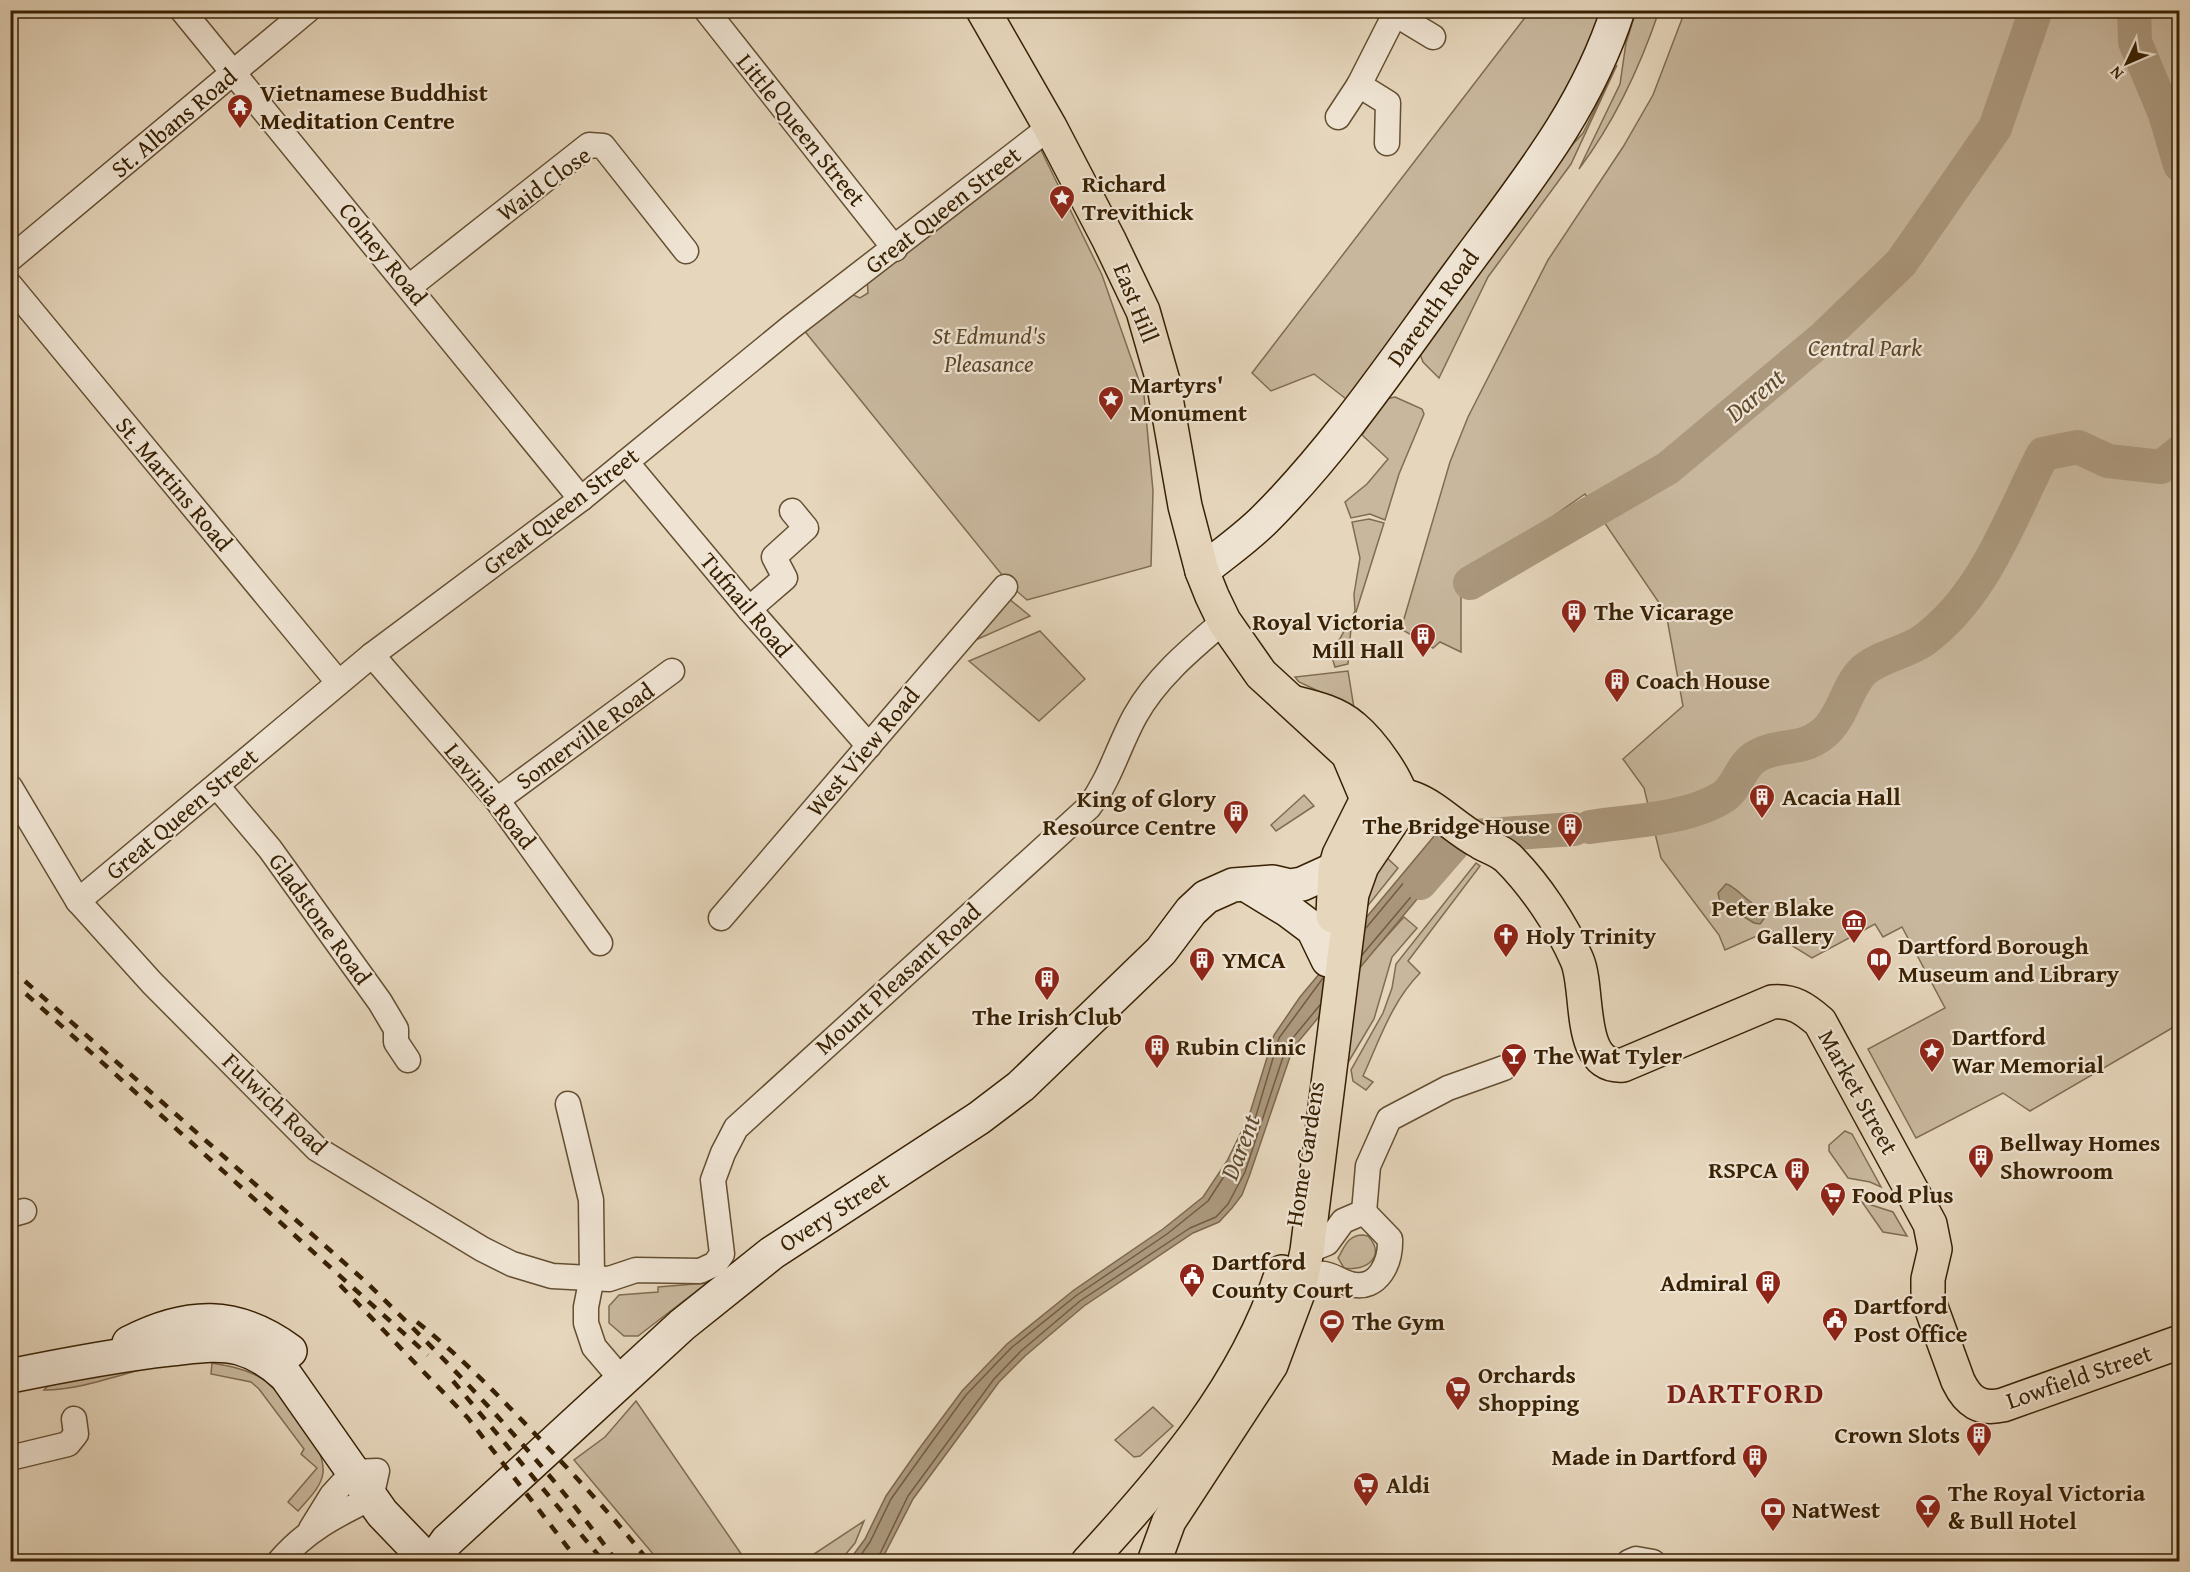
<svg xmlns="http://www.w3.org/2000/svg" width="2190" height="1572" font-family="'Gentium Book Plus',serif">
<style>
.green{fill:#c8b79d;stroke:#806c50;stroke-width:1.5}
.water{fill:#ab987d;stroke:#7d684c;stroke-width:1.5}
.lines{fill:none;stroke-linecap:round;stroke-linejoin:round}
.shore{stroke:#725c40;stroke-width:1.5}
.river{stroke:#ab987d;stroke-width:34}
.street-casing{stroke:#644e31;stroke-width:27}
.secondary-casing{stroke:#382103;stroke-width:36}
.primary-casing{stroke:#382103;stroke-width:36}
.street{stroke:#efe4d3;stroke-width:24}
.secondary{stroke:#efe4d3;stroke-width:33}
.primary{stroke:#e6d6bc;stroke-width:33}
.rail{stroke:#382103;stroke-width:4.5;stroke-dasharray:10 10;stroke-linecap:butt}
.labels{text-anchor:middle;stroke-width:4.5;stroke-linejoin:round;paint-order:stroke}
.poi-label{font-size:24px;font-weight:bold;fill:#382103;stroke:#efe4d3;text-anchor:start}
.street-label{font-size:24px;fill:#382103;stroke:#efe4d3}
.park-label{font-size:24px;font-style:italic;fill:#5c462a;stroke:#efe4d3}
.water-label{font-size:26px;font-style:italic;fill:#604b2e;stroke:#efe4d3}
.district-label{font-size:30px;font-weight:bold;letter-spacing:1.5px;fill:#7a1f14;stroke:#efe4d3}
</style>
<rect width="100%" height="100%" fill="#e6d6bc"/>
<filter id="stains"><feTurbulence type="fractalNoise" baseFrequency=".00333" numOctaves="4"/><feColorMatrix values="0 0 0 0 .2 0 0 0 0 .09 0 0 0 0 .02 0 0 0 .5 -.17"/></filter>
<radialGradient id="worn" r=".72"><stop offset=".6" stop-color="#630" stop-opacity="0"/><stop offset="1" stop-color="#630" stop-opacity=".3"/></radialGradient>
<g class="green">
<path d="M 1530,11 L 1607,11 L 1570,97 L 1350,402 L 1314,374 L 1271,391 L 1252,373 Z"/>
<path d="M 1636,11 L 1659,11 C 1640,67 1615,121 1579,169 L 1620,84 L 1626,43 Z"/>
<path d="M 1685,11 L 2179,11 L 2179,1024 L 2030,1111 L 2003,1093 L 1916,1138 L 1868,1049 L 1945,1008 L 1902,927 L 1883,937 L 1875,924 L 1812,958 L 1768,931 L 1725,950 L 1719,935 L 1661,858 L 1644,788 L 1623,759 L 1683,706 L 1666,613 L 1585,494 L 1461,581 L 1461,652 L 1440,642 L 1433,648 L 1401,629 L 1450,462 L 1468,417 L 1548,260 L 1623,147 L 1653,95 Z"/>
<path d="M 1617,65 L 1571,164 L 1488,277 L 1439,378 L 1423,362 L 1420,354 L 1564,154 L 1583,133 Z"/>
<path d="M 1040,148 L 1102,275 L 1144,395 L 1153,491 L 1151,566 L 1027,600 L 1011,586 L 803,329 L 849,293 L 860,298 L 868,293 L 867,277 Z"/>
<path d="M 1395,397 L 1422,409 L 1424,414 L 1399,474 L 1385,520 L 1370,514 L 1351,518 L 1345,502 L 1367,484 L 1388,459 L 1362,435 L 1386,399 Z"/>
<path d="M 1369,519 L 1384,523 L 1351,628 L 1348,664 L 1335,667 L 1330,651 L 1337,644 L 1355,611 L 1354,594 L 1360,558 L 1352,522 Z"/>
<path d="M 1008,598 L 1030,616 L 971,642 Z"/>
<path d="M 1040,631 L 1085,679 L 1039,721 L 969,661 Z"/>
<path d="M 1348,671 L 1354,708 L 1299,682 L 1295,677 Z"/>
<path d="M 1304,795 L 1314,806 L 1276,831 L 1271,825 Z"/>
<path d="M 1386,857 L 1398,868 L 1362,913 L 1365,892 Z"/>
<path d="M 1476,863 L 1480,866 L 1408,961 L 1420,973 C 1392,1001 1379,1041 1363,1076 L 1373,1082 L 1366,1090 L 1353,1081 L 1351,1070 L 1383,1013 L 1392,988 L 1396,964 Z"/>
<path d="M 1404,917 L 1417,928 L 1392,957 L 1374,1019 L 1343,1071 L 1349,978 Z"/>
<path d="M 1845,1131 L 1852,1134 L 1881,1187 L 1870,1182 L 1848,1178 L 1829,1151 L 1829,1145 Z"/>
<path d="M 1862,1202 L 1893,1212 L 1907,1236 L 1883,1232 Z"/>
<path d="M 1363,1235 L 1368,1236 C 1387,1256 1366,1272 1344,1268 L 1338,1258 C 1345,1246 1348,1235 1363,1235 Z"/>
<path d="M 707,1283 L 638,1336 L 624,1336 L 609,1323 L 609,1306 L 619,1295 L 658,1292 L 658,1287 Z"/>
<path d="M 205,1351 L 244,1357 L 278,1376 L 275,1380 C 205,1324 120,1390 44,1390 L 50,1384 Z"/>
<path d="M 212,1363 C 229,1366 246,1369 261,1378 C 282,1392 326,1446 323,1473 C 321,1488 307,1500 298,1511 L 288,1502 L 317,1468 L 301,1454 L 304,1449 L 259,1389 L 251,1382 L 211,1374 Z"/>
<path d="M 636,1401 L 746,1561 L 659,1561 L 574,1460 L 605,1437 Z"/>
<path d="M 1153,1407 L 1173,1426 L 1140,1456 L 1134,1457 L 1115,1440 Z"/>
<path d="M 864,1521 L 855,1543 L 840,1561 L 810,1561 L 808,1558 Z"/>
</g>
<g class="water">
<path d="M 1435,835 L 1458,850 L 1293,1048 L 1250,1174 L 1242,1195 L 1232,1208 L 1219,1222 L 1193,1233 L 1084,1306 L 1025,1356 L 999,1382 L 913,1499 L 881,1561 L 848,1562 L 865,1539 L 886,1496 L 916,1453 L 962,1391 L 1007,1344 L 1074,1290 L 1163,1229 L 1203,1197 L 1227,1161 L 1249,1116 L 1274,1035 L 1300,997 Z"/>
<path d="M 1726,884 C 1735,885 1749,905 1764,910 L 1766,916 L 1760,924 L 1754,923 L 1720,902 L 1718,893 Z"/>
</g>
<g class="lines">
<g class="shore">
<path d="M 1362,955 L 1447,854 L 1447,851 L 1435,845 L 1366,928"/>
<path d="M 856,1562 L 870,1542 L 891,1499 L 921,1457 L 966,1395 L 1011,1348 L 1077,1295 L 1167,1234 L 1208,1201 L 1232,1164 L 1255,1119 L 1279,1038 L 1323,978"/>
<path d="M 876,1562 L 908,1496 L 994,1379 L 1021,1351 L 1080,1301 L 1190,1228 L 1216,1217 L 1228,1204 L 1245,1172 L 1287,1045 L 1320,1005"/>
</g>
<g class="river">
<path d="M 2134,10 L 2135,42 L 2165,114 L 2180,165"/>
<path d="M 1470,583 L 1668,468 L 1823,338 L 1901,263 L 1995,128 L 2036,10"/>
<path d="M 1590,827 C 1630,821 1689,819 1723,797 C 1738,787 1741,764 1757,756 C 1782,742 1805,753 1828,729 C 1844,712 1847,687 1863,671 C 1879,656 1906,653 1924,640 C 1985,595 2010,518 2043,454 L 2078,447 L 2108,461 L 2161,467 L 2180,452"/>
<path d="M 1420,883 L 1460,837 L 1574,829"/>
</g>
<defs>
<g id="street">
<path d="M 182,10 L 581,499"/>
<path d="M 706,10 L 895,249"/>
<path d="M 1395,14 L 1433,37"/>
<path d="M 1338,117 L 1359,85"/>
<path d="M 1387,143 L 1388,103 L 1359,85 L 1397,10"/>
<path d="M 10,259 L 308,10"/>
<path d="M 10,285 L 338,682"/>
<path d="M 409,287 L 589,145 L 603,146 L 686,251"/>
<path d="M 626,462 L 749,609 L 869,746"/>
<path d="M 749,609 L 785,578 L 774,557 L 806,528 L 792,511"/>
<path d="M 372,655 L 497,800 L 600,943"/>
<path d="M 217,786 L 270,849 L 380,1002 L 396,1029 L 396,1042 L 408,1060"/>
<path d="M 10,787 L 78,901 L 152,983 L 317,1149 L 482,1249 L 512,1264 L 552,1276 L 609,1279 L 636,1270 L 700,1271 L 715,1264 L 722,1254 L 713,1180 L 723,1153 L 736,1128 L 1089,807 C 1111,777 1118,747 1135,716 C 1156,678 1191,649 1224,621"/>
<path d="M 497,800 L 672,671"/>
<path d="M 78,901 L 372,655 L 581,499 L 791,327 L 1050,127"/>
<path d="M 721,918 L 1005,587"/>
<path d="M 568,1104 L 591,1200 L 592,1277 L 586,1307 L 586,1323 L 594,1347 L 623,1381"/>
<path d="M 1364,1212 L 1368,1166 L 1389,1119 L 1448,1088 L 1504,1068"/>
<path d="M 10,1215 L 24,1211"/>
<path d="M 1300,1277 C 1307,1276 1317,1273 1324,1274 C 1332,1275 1342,1282 1350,1284 C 1379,1292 1391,1261 1390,1239 L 1364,1212 L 1343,1221 L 1327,1243 L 1307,1251"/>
<path d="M 10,1458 L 68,1444 L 76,1434 L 74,1419"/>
<path d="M 279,1562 C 305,1531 336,1515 371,1498 L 377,1471 L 353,1472 L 332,1495 L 311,1529"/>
<path d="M 1629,1562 L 1636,1559 L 1653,1562"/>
</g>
<g id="secondary">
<path d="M 1202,571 C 1223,554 1246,538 1265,519 C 1339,445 1397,357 1459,273 C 1521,188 1585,113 1618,10"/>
<path d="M 1248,886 L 1289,911 L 1313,929 L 1328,960"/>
<path d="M 129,1343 C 187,1313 236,1311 290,1351"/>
<path d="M 10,1376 C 64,1365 116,1355 170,1349 C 192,1347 217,1342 239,1348 C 257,1353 272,1363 286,1376 L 382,1513 L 429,1562"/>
<path d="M 432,1562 L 447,1541 L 682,1325 L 772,1253 L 979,1118 L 1021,1086 L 1161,951 L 1191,911 L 1206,897 L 1233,885 L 1273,882 L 1290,886 L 1302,884 L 1335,869"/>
</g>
<g id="primary">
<path d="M 983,10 L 1050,127 L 1109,240 L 1143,311 L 1163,381 L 1185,506 L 1202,571 L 1212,596 L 1224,621 L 1261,674 L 1348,754 L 1367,799"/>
<path d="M 1367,799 C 1418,781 1441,821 1480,842 C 1490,848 1499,850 1508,858 C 1535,885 1562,925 1577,960 C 1590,990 1576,1069 1623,1065 L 1772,1002 C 1793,1000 1805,1009 1820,1022 L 1930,1224 L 1935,1249 L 1928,1279 L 1928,1299 L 1958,1381 C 1968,1402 1980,1410 2003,1405 L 2180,1342"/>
<path d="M 1333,916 L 1335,869 L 1339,855 L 1367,799"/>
<path d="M 1088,1562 C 1167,1476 1246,1385 1282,1272"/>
<path d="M 1154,1562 L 1169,1521 L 1271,1365 L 1298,1293 L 1307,1251 L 1352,894 L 1362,866 L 1403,805 C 1401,782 1371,742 1353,727 C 1336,712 1312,707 1292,702"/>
</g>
</defs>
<use href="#street" class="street-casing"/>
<use href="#secondary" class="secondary-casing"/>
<use href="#primary" class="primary-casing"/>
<use href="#street" class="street"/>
<use href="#secondary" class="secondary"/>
<use href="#primary" class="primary"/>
<g class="rail">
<path d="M 10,968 L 365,1281 C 455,1368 543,1460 617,1562"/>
<path d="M 26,994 L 428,1355"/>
<path d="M 340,1285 L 468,1418 L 579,1562"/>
<path d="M 417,1322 C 460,1356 498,1395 536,1435 C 575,1476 614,1517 649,1562"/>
<path d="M 453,1381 L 604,1562"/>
</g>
</g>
<defs>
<symbol id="temple-pin" viewBox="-11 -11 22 30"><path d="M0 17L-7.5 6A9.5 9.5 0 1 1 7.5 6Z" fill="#8f2418" stroke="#efe4d3"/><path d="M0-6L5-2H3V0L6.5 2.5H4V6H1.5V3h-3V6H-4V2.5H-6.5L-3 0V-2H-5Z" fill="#fff"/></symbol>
<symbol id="sight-pin" viewBox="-11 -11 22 30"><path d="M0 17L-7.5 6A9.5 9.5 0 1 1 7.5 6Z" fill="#8f2418" stroke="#efe4d3"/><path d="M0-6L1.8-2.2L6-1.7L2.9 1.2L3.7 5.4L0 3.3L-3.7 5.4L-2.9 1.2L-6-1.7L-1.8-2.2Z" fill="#fff"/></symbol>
<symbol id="building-pin" viewBox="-11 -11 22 30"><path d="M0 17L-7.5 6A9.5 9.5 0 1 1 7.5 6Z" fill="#8f2418" stroke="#efe4d3"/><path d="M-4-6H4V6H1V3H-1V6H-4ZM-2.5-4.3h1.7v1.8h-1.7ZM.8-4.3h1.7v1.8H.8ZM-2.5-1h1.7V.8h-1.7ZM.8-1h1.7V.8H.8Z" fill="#fff"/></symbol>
<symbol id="museum-pin" viewBox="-11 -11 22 30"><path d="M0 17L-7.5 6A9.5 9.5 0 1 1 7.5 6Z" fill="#8f2418" stroke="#efe4d3"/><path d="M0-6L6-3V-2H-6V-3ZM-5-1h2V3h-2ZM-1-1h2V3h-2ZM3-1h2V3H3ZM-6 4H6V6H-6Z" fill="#fff"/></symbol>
<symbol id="church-pin" viewBox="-11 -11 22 30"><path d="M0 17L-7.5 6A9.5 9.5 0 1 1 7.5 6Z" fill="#8f2418" stroke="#efe4d3"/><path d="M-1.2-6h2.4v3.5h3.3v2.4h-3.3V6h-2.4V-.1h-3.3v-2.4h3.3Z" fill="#fff"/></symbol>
<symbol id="library-pin" viewBox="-11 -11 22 30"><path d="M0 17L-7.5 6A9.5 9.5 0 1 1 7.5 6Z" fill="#8f2418" stroke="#efe4d3"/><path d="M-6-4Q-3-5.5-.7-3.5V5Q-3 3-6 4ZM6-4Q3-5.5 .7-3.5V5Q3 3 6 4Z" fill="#fff"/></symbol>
<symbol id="bar-pin" viewBox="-11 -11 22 30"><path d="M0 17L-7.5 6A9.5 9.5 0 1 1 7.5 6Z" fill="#8f2418" stroke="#efe4d3"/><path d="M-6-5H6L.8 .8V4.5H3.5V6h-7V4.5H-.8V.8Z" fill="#fff"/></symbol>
<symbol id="supermarket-pin" viewBox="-11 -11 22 30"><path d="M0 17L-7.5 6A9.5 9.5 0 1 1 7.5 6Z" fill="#8f2418" stroke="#efe4d3"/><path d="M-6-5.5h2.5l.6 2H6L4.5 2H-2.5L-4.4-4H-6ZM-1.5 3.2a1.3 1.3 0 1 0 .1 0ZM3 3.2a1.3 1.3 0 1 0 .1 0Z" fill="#fff"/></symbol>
<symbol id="civic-pin" viewBox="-11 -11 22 30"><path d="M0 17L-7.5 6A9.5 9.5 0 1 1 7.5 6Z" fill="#8f2418" stroke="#efe4d3"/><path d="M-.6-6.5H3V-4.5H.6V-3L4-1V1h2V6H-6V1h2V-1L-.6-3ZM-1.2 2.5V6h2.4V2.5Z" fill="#fff"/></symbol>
<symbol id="stadium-pin" viewBox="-11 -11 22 30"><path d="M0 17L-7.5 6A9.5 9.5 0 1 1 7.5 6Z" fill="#8f2418" stroke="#efe4d3"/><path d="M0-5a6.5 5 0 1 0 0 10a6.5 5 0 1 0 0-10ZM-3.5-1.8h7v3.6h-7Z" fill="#fff"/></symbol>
<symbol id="bank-pin" viewBox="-11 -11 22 30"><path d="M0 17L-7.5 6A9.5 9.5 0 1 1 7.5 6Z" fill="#8f2418" stroke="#efe4d3"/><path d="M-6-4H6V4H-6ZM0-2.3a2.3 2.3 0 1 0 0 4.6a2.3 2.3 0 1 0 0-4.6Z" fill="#fff"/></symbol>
</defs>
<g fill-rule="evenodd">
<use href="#temple-pin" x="225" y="92" width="30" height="40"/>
<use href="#sight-pin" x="1047" y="183" width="30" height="40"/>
<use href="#sight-pin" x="1096" y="384" width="30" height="40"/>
<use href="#building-pin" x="1559" y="597" width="30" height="40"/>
<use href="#building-pin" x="1408" y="621" width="30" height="40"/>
<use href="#building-pin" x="1602" y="666" width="30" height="40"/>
<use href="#building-pin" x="1747" y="782" width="30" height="40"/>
<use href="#building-pin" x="1221" y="798" width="30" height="40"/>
<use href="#building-pin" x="1555" y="811" width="30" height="40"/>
<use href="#museum-pin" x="1839" y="907" width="30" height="40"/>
<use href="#church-pin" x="1491" y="921" width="30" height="40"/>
<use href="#building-pin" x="1187" y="945" width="30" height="40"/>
<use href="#library-pin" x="1864" y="945" width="30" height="40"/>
<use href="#building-pin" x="1032" y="964" width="30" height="40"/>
<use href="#building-pin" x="1142" y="1032" width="30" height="40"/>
<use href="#sight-pin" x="1917" y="1036" width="30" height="40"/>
<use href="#bar-pin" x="1499" y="1041" width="30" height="40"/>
<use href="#building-pin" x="1966" y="1142" width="30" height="40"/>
<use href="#building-pin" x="1782" y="1155" width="30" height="40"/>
<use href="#supermarket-pin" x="1818" y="1180" width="30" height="40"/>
<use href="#civic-pin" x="1177" y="1261" width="30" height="40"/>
<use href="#building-pin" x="1753" y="1268" width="30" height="40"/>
<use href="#civic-pin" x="1820" y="1305" width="30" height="40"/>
<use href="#stadium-pin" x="1317" y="1307" width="30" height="40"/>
<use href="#supermarket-pin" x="1443" y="1374" width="30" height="40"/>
<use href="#building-pin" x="1964" y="1420" width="30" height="40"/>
<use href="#building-pin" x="1740" y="1442" width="30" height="40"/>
<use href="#supermarket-pin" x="1351" y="1470" width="30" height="40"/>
<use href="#bar-pin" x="1913" y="1492" width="30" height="40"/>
<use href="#bank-pin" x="1758" y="1495" width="30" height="40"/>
</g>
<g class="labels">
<g class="poi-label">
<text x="260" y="101">Vietnamese Buddhist<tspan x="260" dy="28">Meditation Centre</tspan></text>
<text x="1082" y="192">Richard<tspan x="1082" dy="28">Trevithick</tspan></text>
<text x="1130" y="393">Martyrs'<tspan x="1130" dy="28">Monument</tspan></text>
<text x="1594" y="620">The Vicarage</text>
<text x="1404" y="630" text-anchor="end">Royal Victoria<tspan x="1404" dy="28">Mill Hall</tspan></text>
<text x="1636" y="689">Coach House</text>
<text x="1782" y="805">Acacia Hall</text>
<text x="1216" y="807" text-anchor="end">King of Glory<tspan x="1216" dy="28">Resource Centre</tspan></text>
<text x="1550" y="834" text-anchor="end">The Bridge House</text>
<text x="1834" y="916" text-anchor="end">Peter Blake<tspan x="1834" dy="28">Gallery</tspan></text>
<text x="1526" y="944">Holy Trinity</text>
<text x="1898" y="954">Dartford Borough<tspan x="1898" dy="28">Museum and Library</tspan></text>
<text x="1222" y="968">YMCA</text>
<text x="1047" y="1025" text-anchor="middle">The Irish Club</text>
<text x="1952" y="1045">Dartford<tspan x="1952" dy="28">War Memorial</tspan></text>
<text x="1176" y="1055">Rubin Clinic</text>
<text x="1534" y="1064">The Wat Tyler</text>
<text x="2000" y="1151">Bellway Homes<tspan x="2000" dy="28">Showroom</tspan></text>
<text x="1778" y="1178" text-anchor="end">RSPCA</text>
<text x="1852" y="1203">Food Plus</text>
<text x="1212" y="1270">Dartford<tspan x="1212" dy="28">County Court</tspan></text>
<text x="1748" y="1291" text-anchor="end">Admiral</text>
<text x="1854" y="1314">Dartford<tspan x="1854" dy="28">Post Office</tspan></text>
<text x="1352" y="1330">The Gym</text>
<text x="1478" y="1383">Orchards<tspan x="1478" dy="28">Shopping</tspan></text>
<text x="1960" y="1443" text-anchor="end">Crown Slots</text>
<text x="1736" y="1465" text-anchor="end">Made in Dartford</text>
<text x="1386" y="1493">Aldi</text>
<text x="1948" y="1501">The Royal Victoria<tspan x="1948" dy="28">&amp; Bull Hotel</tspan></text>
<text x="1792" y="1518">NatWest</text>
</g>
<g class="street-label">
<text transform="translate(174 123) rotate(-40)" y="8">St. Albans Road</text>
<text transform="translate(801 130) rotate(51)" y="8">Little Queen Street</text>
<text transform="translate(544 184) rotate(-36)" y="8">Waid Close</text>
<text transform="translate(943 210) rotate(-38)" y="8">Great Queen Street</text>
<text transform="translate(383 254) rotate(51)" y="8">Colney Road</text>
<text transform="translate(1136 303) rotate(68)" y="8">East Hill</text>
<text transform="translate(1433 308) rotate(-54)" y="8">Darenth Road</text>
<text transform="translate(174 484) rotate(50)" y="8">St. Martins Road</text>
<text transform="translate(561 511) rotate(-38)" y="8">Great Queen Street</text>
<text transform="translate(746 605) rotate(50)" y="8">Tufnail Road</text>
<text transform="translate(585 736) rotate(-36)" y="8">Somerville Road</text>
<text transform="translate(863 752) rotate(-50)" y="8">West View Road</text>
<text transform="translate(490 796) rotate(51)" y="8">Lavinia Road</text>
<text transform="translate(182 814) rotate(-40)" y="8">Great Queen Street</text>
<text transform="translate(320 919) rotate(54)" y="8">Gladstone Road</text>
<text transform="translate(898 979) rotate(-42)" y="8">Mount Pleasant Road</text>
<text transform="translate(1858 1092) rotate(61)" y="8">Market Street</text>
<text transform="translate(275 1104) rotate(44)" y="8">Fulwich Road</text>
<text transform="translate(1305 1154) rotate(-81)" y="8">Home Gardens</text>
<text transform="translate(834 1212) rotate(-33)" y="8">Overy Street</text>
<text transform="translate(2079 1377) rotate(-19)" y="8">Lowfield Street</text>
</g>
<g class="park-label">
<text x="989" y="344">St Edmund's<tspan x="989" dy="28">Pleasance</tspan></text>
<text x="1865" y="356">Central Park</text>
</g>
<g class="water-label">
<text transform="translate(1755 395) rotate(-40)" y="9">Darent</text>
<text transform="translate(1240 1147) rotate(-69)" y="9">Darent</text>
</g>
<g class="district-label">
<text x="1746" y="1403">DARTFORD</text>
</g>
</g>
<rect width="2190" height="1572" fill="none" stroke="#e6d6bc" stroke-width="36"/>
<rect x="12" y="12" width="2166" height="1548" fill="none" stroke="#382103" stroke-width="3"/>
<rect x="18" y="18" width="2154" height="1536" fill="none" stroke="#382103" stroke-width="1.5"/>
<g transform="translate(2127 63) rotate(226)" stroke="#efe4d3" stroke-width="4.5" paint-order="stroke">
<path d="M0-4.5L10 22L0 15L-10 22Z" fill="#382103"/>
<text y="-9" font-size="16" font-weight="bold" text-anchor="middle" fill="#382103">N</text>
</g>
<rect width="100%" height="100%" filter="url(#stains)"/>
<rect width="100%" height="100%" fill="url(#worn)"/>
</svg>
